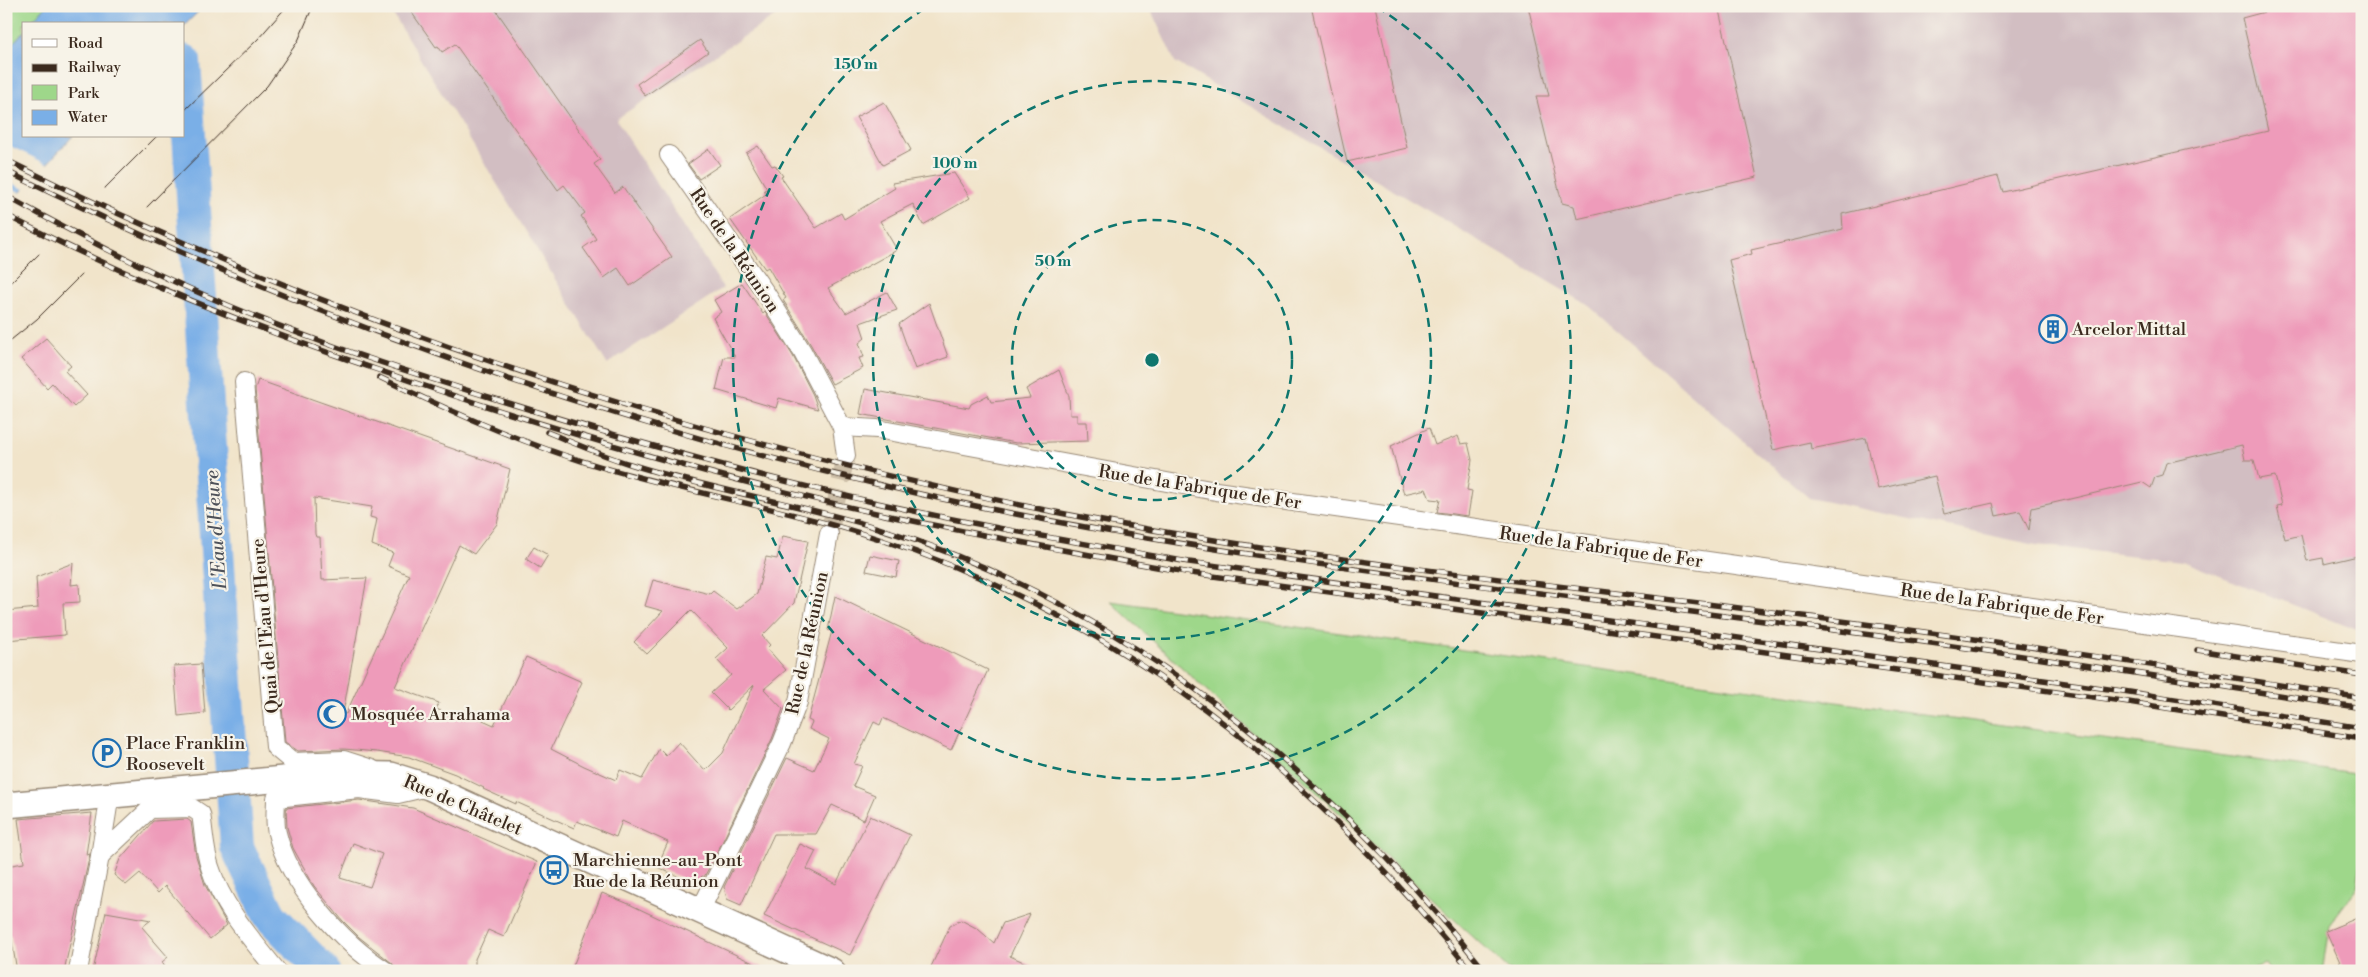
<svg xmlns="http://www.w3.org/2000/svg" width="2368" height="977" font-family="'Libre Bodoni',serif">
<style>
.industrial{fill:#d2bec2}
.green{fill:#9ed78a;stroke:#6c8054}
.water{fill:#7aafe7;stroke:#5a6c82}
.pier{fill:#f1e4ca}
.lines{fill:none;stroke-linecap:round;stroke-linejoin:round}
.river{stroke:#7aafe7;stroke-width:34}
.building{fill:#ee9bba;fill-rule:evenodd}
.minor-tunnel{stroke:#cdbfa8;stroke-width:18;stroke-dasharray:18 9;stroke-linecap:butt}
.minor-casing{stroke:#968774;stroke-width:20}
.secondary-casing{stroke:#968774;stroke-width:28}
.minor{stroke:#fff;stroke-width:18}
.secondary{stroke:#fff;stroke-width:25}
.tram{stroke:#3b2a1e;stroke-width:1}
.rail-casing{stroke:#3b2a1e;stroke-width:5.5}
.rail{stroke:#f7f3e8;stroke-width:4;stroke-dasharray:11;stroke-linecap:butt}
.ring{fill:none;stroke:#0f766e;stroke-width:2.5;stroke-dasharray:9 6}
.labels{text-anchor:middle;stroke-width:4.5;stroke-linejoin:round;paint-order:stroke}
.street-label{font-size:18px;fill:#3b2a1e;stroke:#f7f3e8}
.poi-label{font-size:18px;fill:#3b2a1e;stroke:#f7f3e8;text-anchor:start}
.water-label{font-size:19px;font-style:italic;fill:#4e525a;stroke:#f7f3e8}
.centre{fill:#0f766e;stroke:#f7f3e8;stroke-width:2.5}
.ring-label{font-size:15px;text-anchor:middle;font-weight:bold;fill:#0f766e;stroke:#f7f3e8;stroke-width:4.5;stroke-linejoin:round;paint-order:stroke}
</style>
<rect width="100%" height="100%" fill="#f7f3e8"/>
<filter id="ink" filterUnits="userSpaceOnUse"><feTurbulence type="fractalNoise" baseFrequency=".02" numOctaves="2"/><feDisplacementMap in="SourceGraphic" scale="10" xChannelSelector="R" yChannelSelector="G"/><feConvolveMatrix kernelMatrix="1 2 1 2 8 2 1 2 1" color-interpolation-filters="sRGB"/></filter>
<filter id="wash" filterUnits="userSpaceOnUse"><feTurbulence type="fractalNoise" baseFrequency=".0096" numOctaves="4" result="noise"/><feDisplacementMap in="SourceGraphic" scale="20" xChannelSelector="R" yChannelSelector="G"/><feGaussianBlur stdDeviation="1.12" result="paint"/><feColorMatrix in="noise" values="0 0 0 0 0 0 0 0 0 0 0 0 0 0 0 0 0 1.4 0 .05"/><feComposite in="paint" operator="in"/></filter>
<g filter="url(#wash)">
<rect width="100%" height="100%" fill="#f1e4ca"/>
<g class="industrial">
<path d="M 388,6 L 791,6 L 616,119 L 723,288 L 607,364 Z"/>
<path d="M 1149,6 L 2362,6 L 2362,632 L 2182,561 L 2036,545 L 1809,498 L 1588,305 L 1175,62 Z"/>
</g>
<g class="green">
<path d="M 6,6 L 46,6 L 30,24 L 24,24 L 24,31 L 6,51 Z"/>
<path d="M 1110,601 L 2362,775 L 2362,855 L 2357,888 L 2329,925 L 2323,967 L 2314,971 L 2270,971 L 2265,964 L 2246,971 L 1510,971 Z"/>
</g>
<g class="water">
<path d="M 46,6 L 204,6 L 184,26 L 184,24 L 30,24 Z"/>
<path d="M 24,31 L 24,136 L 73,136 L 6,208 L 6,51 Z"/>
</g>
<g class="pier">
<path d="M 6,144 L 49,165 L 26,190 L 6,180 Z"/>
<path d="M 6,185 L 23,194 L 6,210 Z"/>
</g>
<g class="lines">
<path class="river" d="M 184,61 L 237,847 L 270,916 L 323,971"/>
</g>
<g id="blocks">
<g class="building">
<path d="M 407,6 L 493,6 L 600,160 L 594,164 L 615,193 L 623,187 L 672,257 L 630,286 L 618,268 L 604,278 L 583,248 L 596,239 L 581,216 L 585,213 L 564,185 L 558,190 L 455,44 L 442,52 L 438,46 L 436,47 Z"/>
<path d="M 1311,6 L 1375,6 L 1407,148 L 1347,162 Z"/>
<path d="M 1528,6 L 1718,6 L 1757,177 L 1577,219 L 1574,206 L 1562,203 L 1536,96 L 1549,96 Z"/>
<path d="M 2287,6 L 2362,6 L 2362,555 L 2324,564 L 2323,558 L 2307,561 L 2301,535 L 2285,539 L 2277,506 L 2282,505 L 2275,476 L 2259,479 L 2254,460 L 2245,460 L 2242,445 L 2166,463 L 2162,475 L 2155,477 L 2151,488 L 2142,482 L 2032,508 L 2029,530 L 2020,511 L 1996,516 L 1993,503 L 1944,514 L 1935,476 L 1878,489 L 1866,438 L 1811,449 L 1810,442 L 1773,450 L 1729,260 L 1752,254 L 1751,250 L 1843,229 L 1842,214 L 1998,176 L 2003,192 L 2268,131 L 2242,18 Z"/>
<path d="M 700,40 L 708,52 L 645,96 L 637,84 Z"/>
<path d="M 884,102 L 911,150 L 883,165 L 856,117 Z"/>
<path d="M 758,146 L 772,166 L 775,165 L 783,176 L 781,177 L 816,228 L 841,213 L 844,219 L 895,188 L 892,183 L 954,173 L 970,198 L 923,225 L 913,204 L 880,221 L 897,250 L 828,288 L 846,313 L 887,292 L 897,310 L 860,323 L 865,338 L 859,343 L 864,357 L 859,358 L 863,368 L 832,384 L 811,345 L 783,300 L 786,298 L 768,267 L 765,269 L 730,219 L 766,194 L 764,190 L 767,189 L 746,153 Z"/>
<path d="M 709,149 L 720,165 L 699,179 L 688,164 Z"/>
<path d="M 742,283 L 763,314 L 765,312 L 793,356 L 813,395 L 818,409 L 779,398 L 776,408 L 716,390 L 724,357 L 735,357 L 713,318 L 721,312 L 714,300 Z"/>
<path d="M 929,303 L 948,357 L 915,369 L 899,324 Z"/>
<path d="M 46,338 L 71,366 L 65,371 L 87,395 L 74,407 L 52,383 L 47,388 L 21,359 Z"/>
<path d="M 1059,370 L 1069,396 L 1070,415 L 1077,415 L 1077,422 L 1087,422 L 1088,441 L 1016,443 L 860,414 L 865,389 L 969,408 L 971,404 L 988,395 L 991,402 L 1030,398 L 1026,389 Z"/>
<path d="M 258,380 L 510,469 L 497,524 L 474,554 L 459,545 L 395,687 L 439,703 L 436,709 L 462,719 L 465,712 L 494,725 L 526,657 L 582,682 L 551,749 L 584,766 L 616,780 L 620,770 L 642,779 L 659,749 L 666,756 L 679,742 L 705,771 L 723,753 L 754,685 L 728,710 L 711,693 L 731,675 L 716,659 L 728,648 L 691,610 L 647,654 L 634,642 L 663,611 L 645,606 L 653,580 L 710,594 L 713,591 L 737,609 L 757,594 L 766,557 L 777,559 L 783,536 L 808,541 L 794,603 L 762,636 L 770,645 L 767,648 L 786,670 L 764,689 L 783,709 L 772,739 L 715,857 L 704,877 L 702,876 L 697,885 L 657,867 L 668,842 L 622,821 L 616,837 L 577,821 L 574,828 L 516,802 L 516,804 L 483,789 L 484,788 L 455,774 L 409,757 L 377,752 L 344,749 L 298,751 L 285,742 L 255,389 ZM 314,498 L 372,507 L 370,517 L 377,519 L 372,545 L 393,553 L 388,566 L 409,575 L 346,714 L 343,713 L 367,578 L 322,580 L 320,537 L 316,537 L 315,534 Z"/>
<path d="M 1429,428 L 1435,445 L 1458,436 L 1461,444 L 1468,443 L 1472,460 L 1467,490 L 1472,491 L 1468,516 L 1437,512 L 1440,500 L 1430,499 L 1426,489 L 1404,494 L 1391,446 Z"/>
<path d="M 534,547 L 548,555 L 540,568 L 526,559 Z"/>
<path d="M 870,555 L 899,561 L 896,577 L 866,571 Z"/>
<path d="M 73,563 L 71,585 L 79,584 L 80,602 L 63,603 L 65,635 L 6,640 L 6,611 L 38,608 L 36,577 Z"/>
<path d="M 835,596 L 988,670 L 951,750 L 883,718 L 880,725 L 874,722 L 854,764 L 862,766 L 853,786 L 875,795 L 864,820 L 832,805 L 816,834 L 774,834 L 741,905 L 727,899 L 724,887 L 787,758 L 814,770 L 829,739 L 809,729 L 812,722 L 808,720 L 832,631 L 828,630 Z"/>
<path d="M 201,664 L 205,713 L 178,716 L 174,666 Z"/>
<path d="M 359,800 L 413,808 L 537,862 L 504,937 L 488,930 L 475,959 L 475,971 L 396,971 L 392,963 L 359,937 L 343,921 L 314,886 L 293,848 L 287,827 L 286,808 ZM 353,843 L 382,854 L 370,887 L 340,878 Z"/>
<path d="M 92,813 L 86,855 L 90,854 L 64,971 L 17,971 L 11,936 L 6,937 L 6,866 L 24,863 L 18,819 Z"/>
<path d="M 870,816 L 910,835 L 850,955 L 764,916 L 800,844 L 816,851 L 807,869 L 836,884 Z"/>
<path d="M 187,819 L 191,822 L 196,856 L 205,885 L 227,925 L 210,939 L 165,886 L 158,893 L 140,873 L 126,885 L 114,875 L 120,859 L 153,821 Z"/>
<path d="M 602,893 L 629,904 L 770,971 L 571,971 Z"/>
<path d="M 106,912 L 151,920 L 142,927 L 168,957 L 162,962 L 167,971 L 93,971 Z"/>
<path d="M 1030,914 L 1010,956 L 1044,971 L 929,971 L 950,926 L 961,920 L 978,929 L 994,943 L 1003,923 Z"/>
<path d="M 2362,916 L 2362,968 L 2355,971 L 2344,971 L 2326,931 Z"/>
</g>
</g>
</g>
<g filter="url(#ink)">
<use href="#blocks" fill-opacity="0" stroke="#968774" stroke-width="1"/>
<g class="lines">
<path class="minor-tunnel" d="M 829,534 L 846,456"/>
<defs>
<g id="minor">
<path d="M 669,155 L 767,295 L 802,351 L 842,427 L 846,456"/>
<path d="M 244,382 L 275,747 L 293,762 L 344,760 L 372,769"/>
<path d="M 842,427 L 877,429 L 1216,491 L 2362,654"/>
<path d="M 100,856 L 150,809 L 192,808 L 201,814 C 204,832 204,849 210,867 C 222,906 252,940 277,971"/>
<path d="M 700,911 L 782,743 L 798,702 L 829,534"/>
<path d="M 78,971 L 100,856 L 110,794"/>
<path d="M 386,971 C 342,943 289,884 277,833 C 274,822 276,809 276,798 L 359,789 L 398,794 L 428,787"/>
</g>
<path id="secondary" d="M 6,805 L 336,774 L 391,775 L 429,787 L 832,971"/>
</defs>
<use href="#minor" class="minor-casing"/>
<use href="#secondary" class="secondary-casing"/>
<use href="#minor" class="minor"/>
<use href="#secondary" class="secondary"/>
<g class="tram">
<path d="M 184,111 L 258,39 L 287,6"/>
<path d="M 105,188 L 157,136"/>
<path d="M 147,207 L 267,86 L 298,41 L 313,6"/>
<path d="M 6,287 L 39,254"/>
<path d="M 6,344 L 37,319 L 81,275"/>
</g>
<defs>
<g id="rail">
<path d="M 6,160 C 334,323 686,438 1045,510 C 1300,561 1560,584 1818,618 C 2000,641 2181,669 2362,698"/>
<path d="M 6,171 C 286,309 585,417 889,487 C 1195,558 1507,587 1818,628 C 2000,651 2181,680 2362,708"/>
<path d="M 6,196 C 70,231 135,265 202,294 C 299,337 401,370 502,401 C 628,440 754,476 882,504 C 984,527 1087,544 1189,562 L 2123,691 L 2362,728"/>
<path d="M 6,215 C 126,278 252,327 381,371 C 546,428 714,478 885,515 C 986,537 1089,555 1191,573 L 2122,701 L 2362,739"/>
<path d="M 379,377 C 446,409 514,440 585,462 C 681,492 781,507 876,538 C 1121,618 1311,771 1471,971"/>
<path d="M 547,432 C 574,443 601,455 630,464 C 711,490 796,503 878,528 C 1123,603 1327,772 1485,971"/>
<path d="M 2197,650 L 2362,675"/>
</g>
</defs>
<use href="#rail" class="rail-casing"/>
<use href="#rail" class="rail"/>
</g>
</g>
<g class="ring">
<circle cx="1152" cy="360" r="140"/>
<circle cx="1152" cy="360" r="279"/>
<path d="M1377 7A419 419 0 1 1 927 7"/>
</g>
<defs>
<symbol id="building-ring" viewBox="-11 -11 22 22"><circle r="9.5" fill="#f7f3e8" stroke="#1f6fb2" stroke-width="1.5"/><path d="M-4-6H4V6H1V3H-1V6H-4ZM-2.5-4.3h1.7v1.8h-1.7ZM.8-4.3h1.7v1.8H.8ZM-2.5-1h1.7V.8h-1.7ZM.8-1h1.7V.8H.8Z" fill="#1f6fb2"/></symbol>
<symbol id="mosque-ring" viewBox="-11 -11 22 22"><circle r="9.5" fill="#f7f3e8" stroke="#1f6fb2" stroke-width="1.5"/><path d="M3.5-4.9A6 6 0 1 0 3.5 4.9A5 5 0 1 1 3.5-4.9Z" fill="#1f6fb2"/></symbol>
<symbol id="parking-ring" viewBox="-11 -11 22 22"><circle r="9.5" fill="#f7f3e8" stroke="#1f6fb2" stroke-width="1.5"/><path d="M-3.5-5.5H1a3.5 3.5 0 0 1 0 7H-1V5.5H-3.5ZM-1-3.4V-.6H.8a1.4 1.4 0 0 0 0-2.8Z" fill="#1f6fb2"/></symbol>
<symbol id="bus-ring" viewBox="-11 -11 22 22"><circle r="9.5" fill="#f7f3e8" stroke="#1f6fb2" stroke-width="1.5"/><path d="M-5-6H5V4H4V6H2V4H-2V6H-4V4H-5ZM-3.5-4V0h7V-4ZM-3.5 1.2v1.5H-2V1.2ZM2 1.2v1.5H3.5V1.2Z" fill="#1f6fb2"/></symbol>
</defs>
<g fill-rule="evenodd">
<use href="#building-ring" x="2037" y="313" width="32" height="32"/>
<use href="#mosque-ring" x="316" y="698" width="32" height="32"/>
<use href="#parking-ring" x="91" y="737" width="32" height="32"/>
<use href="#bus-ring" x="538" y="854" width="32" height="32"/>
</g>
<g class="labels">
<g class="street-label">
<text transform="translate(735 250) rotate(56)" y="6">Rue de la Réunion</text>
<text transform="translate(1200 487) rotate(9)" y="6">Rue de la Fabrique de Fer</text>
<text transform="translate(1601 547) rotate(8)" y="6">Rue de la Fabrique de Fer</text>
<text transform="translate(2002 604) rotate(8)" y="6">Rue de la Fabrique de Fer</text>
<text transform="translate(265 626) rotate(-95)" y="6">Quai de l'Eau d'Heure</text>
<text transform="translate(807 643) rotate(-78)" y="6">Rue de la Réunion</text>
<text transform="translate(463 805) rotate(23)" y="6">Rue de Châtelet</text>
</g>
<g class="poi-label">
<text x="2072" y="335">Arcelor Mittal</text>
<text x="351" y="720">Mosquée Arrahama</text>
<text x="126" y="749">Place Franklin<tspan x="126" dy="21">Roosevelt</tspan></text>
<text x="573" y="866">Marchienne-au-Pont<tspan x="573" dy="21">Rue de la Réunion</tspan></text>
</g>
<g class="water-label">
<text transform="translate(215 530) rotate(-94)" y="7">L'Eau d'Heure</text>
</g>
</g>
<circle cx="1152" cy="360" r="8" class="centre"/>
<g class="ring-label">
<text x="856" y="69">150 m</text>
<text x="955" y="168">100 m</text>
<text x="1053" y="266">50 m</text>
</g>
<rect width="2368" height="977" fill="none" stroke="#f7f3e8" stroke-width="25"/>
<rect x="22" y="22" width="162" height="115" fill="#f7f3e8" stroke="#aca397"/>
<rect x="32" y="39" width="25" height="8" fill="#ffffff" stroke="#aca397"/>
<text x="68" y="48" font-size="15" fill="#3b2a1e">Road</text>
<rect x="32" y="64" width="25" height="8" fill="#3b2a1e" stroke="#aca397"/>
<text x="68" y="72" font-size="15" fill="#3b2a1e">Railway</text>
<rect x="32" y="85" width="25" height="15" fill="#9ed78a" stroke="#aca397"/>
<text x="68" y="98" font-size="15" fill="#3b2a1e">Park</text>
<rect x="32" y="110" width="25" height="15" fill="#7aafe7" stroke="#aca397"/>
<text x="68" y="122" font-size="15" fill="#3b2a1e">Water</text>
</svg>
